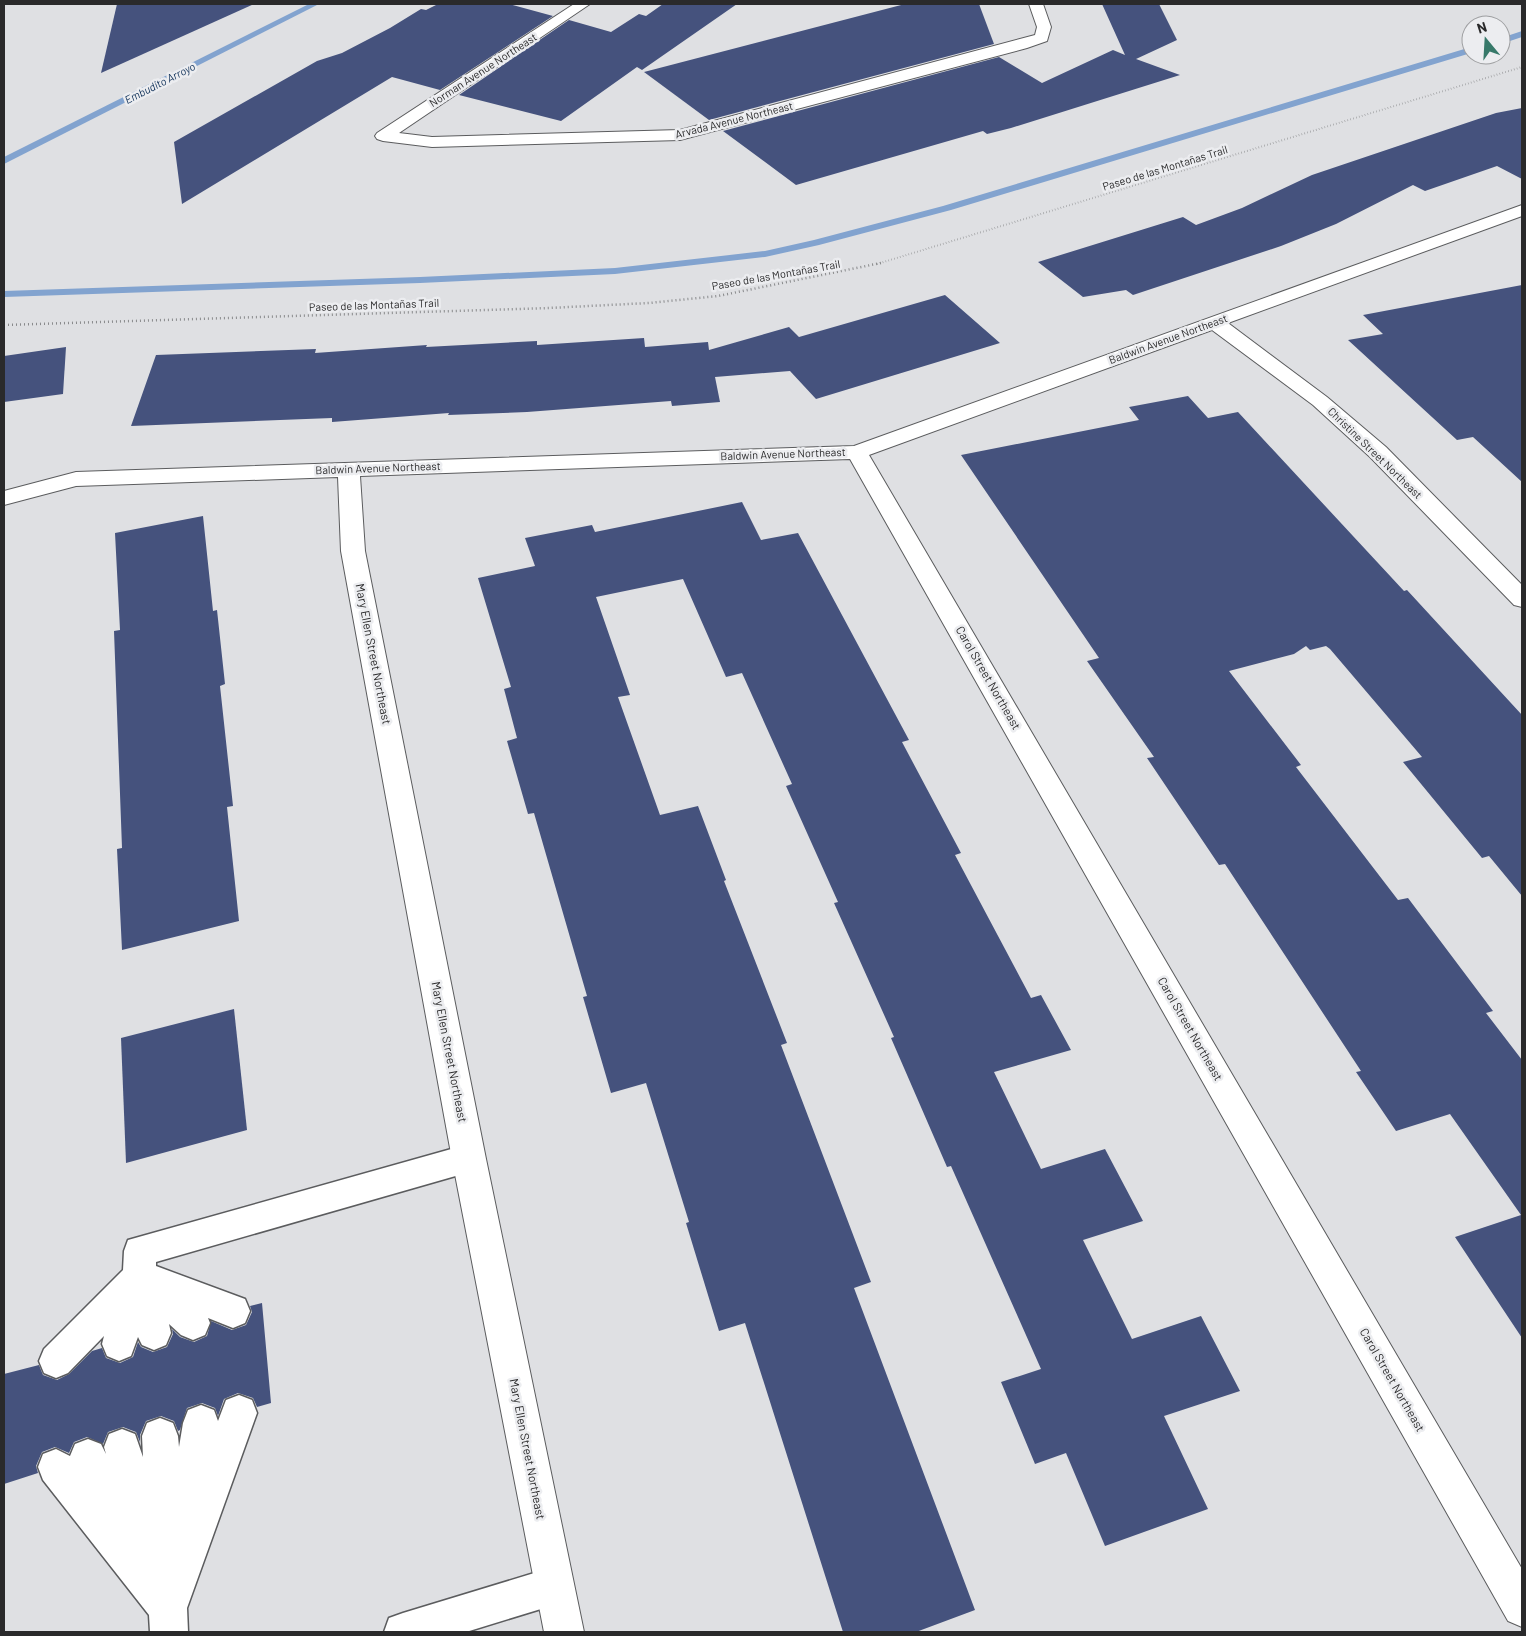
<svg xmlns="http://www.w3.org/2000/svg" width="1526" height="1636" font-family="Barlow,sans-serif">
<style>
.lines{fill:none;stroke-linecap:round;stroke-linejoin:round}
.stream{fill:#82a3cf;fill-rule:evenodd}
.building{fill:#45527d}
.lane-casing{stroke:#5b5c5e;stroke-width:3}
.street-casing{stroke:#5b5c5e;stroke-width:2}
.path-far1{stroke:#88898b;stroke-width:2;stroke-dasharray:0.5 2.5;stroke-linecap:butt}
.path{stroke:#88898b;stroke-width:2.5;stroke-dasharray:1 3;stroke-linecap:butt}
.lane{fill:#fff;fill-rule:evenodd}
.street{fill:#fff;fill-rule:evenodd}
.labels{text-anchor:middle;stroke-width:5;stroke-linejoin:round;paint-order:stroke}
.far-street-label{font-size:11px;fill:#2a2a2b;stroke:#ecedf0}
.far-water-label{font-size:11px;font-style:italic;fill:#0a2c55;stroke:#ecedf0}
.street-label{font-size:12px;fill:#2a2a2b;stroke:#ecedf0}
</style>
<rect width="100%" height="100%" fill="#dfe0e3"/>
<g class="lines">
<g class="stream">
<path d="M 309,4 L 319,4 L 4,164 L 4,157 Z"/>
<path d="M 1522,31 L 1522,37 L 1501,44 L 1501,38 Z"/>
<path d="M 1471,47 L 1471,53 L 951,210 L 819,245 L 765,257 L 615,274 L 420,283 L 4,297 L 4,291 L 420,277 L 615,268 L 765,251 L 814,240 L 943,206 Z"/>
</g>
</g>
<g class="building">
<path d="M 117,4 L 254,4 L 101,73 Z"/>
<path d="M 438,4 L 509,4 L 553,16 L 440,90 L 392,77 L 182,204 L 174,142 L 317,61 L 342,53 L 390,28 L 421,9 L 426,10 Z"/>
<path d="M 663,4 L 737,4 L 642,70 L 637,67 L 561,121 L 459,95 L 569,20 L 611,32 L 639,14 L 646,16 Z"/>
<path d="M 905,4 L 979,4 L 994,44 L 709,120 L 644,72 Z"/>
<path d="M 1102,4 L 1159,4 L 1177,40 L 1136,59 L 1180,75 L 1011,128 L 987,134 L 983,131 L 796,185 L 723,131 L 999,57 L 1042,83 L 1113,50 L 1125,55 Z"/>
<path d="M 1522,108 L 1522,179 L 1497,166 L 1425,191 L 1413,185 L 1336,224 L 1281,246 L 1133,295 L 1126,290 L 1083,297 L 1038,262 L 1183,217 L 1196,225 L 1242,208 L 1312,175 L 1496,113 Z"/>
<path d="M 1522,285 L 1522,482 L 1473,437 L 1457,440 L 1348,340 L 1383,334 L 1363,315 Z"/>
<path d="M 945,295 L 1000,343 L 816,399 L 790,371 L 715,377 L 720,402 L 672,406 L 671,401 L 527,412 L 448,415 L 449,413 L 332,422 L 332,418 L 131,426 L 156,355 L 316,349 L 315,353 L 427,345 L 426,347 L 537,341 L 537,345 L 644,338 L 645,347 L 708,342 L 709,350 L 789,327 L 799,337 Z"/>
<path d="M 66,347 L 63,394 L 4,402 L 4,356 Z"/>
<path d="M 1188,396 L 1208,418 L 1238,412 L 1404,591 L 1407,590 L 1522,715 L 1522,896 L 1489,856 L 1482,858 L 1403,762 L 1422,757 L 1330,649 L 1326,646 L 1310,650 L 1306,646 L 1294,654 L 1229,671 L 1301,765 L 1296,767 L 1398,900 L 1408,898 L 1493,1011 L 1486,1013 L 1522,1060 L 1522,1338 L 1455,1237 L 1521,1215 L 1450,1114 L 1396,1131 L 1356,1072 L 1361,1071 L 1225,864 L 1219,865 L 1147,758 L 1154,757 L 1087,661 L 1099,658 L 961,455 L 1139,420 L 1129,407 Z"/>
<path d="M 742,502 L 761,540 L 798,533 L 909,740 L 902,742 L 961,853 L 955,855 L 1031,998 L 1041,995 L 1071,1050 L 994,1072 L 1041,1169 L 1105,1149 L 1143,1221 L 1083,1240 L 1132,1339 L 1201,1316 L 1240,1391 L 1164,1416 L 1208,1509 L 1105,1546 L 1066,1453 L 1035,1464 L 1001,1382 L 1041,1369 L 951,1166 L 947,1167 L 891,1038 L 894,1037 L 834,903 L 838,902 L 786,786 L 792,784 L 742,673 L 726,677 L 683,579 L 596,597 L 630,695 L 618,697 L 660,815 L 698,806 L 726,880 L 724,881 L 787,1043 L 781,1045 L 871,1282 L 854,1288 L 975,1610 L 916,1632 L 843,1632 L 745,1323 L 719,1331 L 686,1223 L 689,1222 L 646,1083 L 611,1093 L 583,997 L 587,996 L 534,813 L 528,814 L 507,741 L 517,738 L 504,689 L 511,687 L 478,578 L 535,566 L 525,538 L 592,525 L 595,532 Z"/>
<path d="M 203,516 L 213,611 L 217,610 L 225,684 L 220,686 L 233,806 L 227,807 L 239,921 L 122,950 L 117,849 L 122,848 L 114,631 L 120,630 L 115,533 Z"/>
<path d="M 234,1009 L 247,1130 L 126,1163 L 121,1038 Z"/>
<path d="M 262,1303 L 271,1403 L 257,1407 L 253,1398 L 238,1393 L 224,1399 L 218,1416 L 215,1408 L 202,1403 L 187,1408 L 180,1430 L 178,1431 L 174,1421 L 161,1416 L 146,1421 L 140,1435 L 140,1442 L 136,1432 L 123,1427 L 108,1432 L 103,1444 L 87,1437 L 74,1442 L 69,1453 L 55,1447 L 42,1452 L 36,1466 L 38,1473 L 4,1484 L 4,1374 L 39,1365 L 43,1375 L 57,1380 L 69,1374 L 92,1351 L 102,1348 L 106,1358 L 120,1363 L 133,1357 L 138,1342 L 141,1347 L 153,1352 L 167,1347 L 173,1334 L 172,1329 L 180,1337 L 194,1342 L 207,1336 L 211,1321 L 232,1330 L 246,1325 L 252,1312 L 250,1306 Z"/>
</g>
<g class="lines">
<defs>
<g id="lane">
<path d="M 469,1144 L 480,1149 L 485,1159 L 480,1169 L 156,1262 L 156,1266 L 245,1299 L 250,1311 L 245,1323 L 233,1328 L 208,1318 L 210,1323 L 205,1335 L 193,1340 L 181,1335 L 169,1324 L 171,1333 L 166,1345 L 154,1350 L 142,1345 L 138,1337 L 131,1356 L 119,1361 L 107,1356 L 102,1344 L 104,1336 L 68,1373 L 56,1378 L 44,1373 L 39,1361 L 44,1349 L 123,1270 L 124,1251 L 128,1240 Z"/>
<path d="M 239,1395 L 252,1400 L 257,1413 L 187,1608 L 188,1632 L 150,1632 L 149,1615 L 43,1480 L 38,1467 L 43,1454 L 56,1449 L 70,1456 L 75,1444 L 88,1439 L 101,1444 L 106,1454 L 104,1447 L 109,1434 L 122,1429 L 135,1434 L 143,1457 L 142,1436 L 147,1423 L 160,1418 L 173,1423 L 178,1436 L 179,1447 L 183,1423 L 188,1410 L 201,1405 L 214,1410 L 218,1421 L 226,1400 Z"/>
<path d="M 554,1567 L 567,1573 L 573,1586 L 567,1599 L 554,1605 L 466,1632 L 384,1632 L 389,1618 L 403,1613 Z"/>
</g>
<g id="street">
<path d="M 574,4 L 590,4 L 399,133 L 432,137 L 680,130 L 1035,35 L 1037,27 L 1029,4 L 1043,4 L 1051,27 L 1047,41 L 1027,48 L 680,140 L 432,147 L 383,141 L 377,139 L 375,136 L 377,133 Z"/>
<path d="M 1522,205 L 1522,216 L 1228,323 L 1327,397 L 1386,447 L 1522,585 L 1522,607 L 1514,605 L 1370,457 L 1313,405 L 1212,330 L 869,455 L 1522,1569 L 1522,1627 L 1508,1621 L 850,459 L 360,476 L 365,551 L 486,1159 L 584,1632 L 544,1632 L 452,1159 L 341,551 L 338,477 L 76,486 L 4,505 L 4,491 L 76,472 L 854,446 Z"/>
</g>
</defs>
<use href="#lane" class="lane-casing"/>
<use href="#street" class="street-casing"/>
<path class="path-far1" d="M 877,264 L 1522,67"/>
<path class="path" d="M 4,325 L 549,308 L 649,303 L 718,296 L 881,263"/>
<use href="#lane" class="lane"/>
<use href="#street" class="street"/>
</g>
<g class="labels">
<g class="far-street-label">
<text transform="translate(483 70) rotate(-33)" y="4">Norman Avenue Northeast</text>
<text transform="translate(734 120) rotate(-14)" y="4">Arvada Avenue Northeast</text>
<text transform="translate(1165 168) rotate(-17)" y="4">Paseo de las Montañas Trail</text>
<text transform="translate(776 275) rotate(-10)" y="4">Paseo de las Montañas Trail</text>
<text transform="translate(374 305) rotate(-2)" y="4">Paseo de las Montañas Trail</text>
<text transform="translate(1168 339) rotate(-20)" y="4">Baldwin Avenue Northeast</text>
<text transform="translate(1375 453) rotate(44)" y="4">Christine Street Northeast</text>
<text transform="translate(783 454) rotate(-2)" y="4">Baldwin Avenue Northeast</text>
<text transform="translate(378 468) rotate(-2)" y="4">Baldwin Avenue Northeast</text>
</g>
<g class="far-water-label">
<text transform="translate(160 83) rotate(-27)" y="4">Embudito Arroyo</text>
</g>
<g class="street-label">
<text transform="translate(373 654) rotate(79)" y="4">Mary Ellen Street Northeast</text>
<text transform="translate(988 678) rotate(60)" y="4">Carol Street Northeast</text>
<text transform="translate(1190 1029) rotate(60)" y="4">Carol Street Northeast</text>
<text transform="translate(449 1052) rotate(79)" y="4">Mary Ellen Street Northeast</text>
<text transform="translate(1392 1380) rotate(60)" y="4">Carol Street Northeast</text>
<text transform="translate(527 1449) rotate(79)" y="4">Mary Ellen Street Northeast</text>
</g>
</g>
<rect width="1526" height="1636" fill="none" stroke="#2a2a2b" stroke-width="10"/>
<g transform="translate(1486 40) rotate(342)"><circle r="24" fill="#ecedf0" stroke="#9e9fa1"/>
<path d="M0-4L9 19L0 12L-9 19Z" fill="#37796a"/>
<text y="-8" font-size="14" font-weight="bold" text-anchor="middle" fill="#2a2a2b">N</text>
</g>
</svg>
